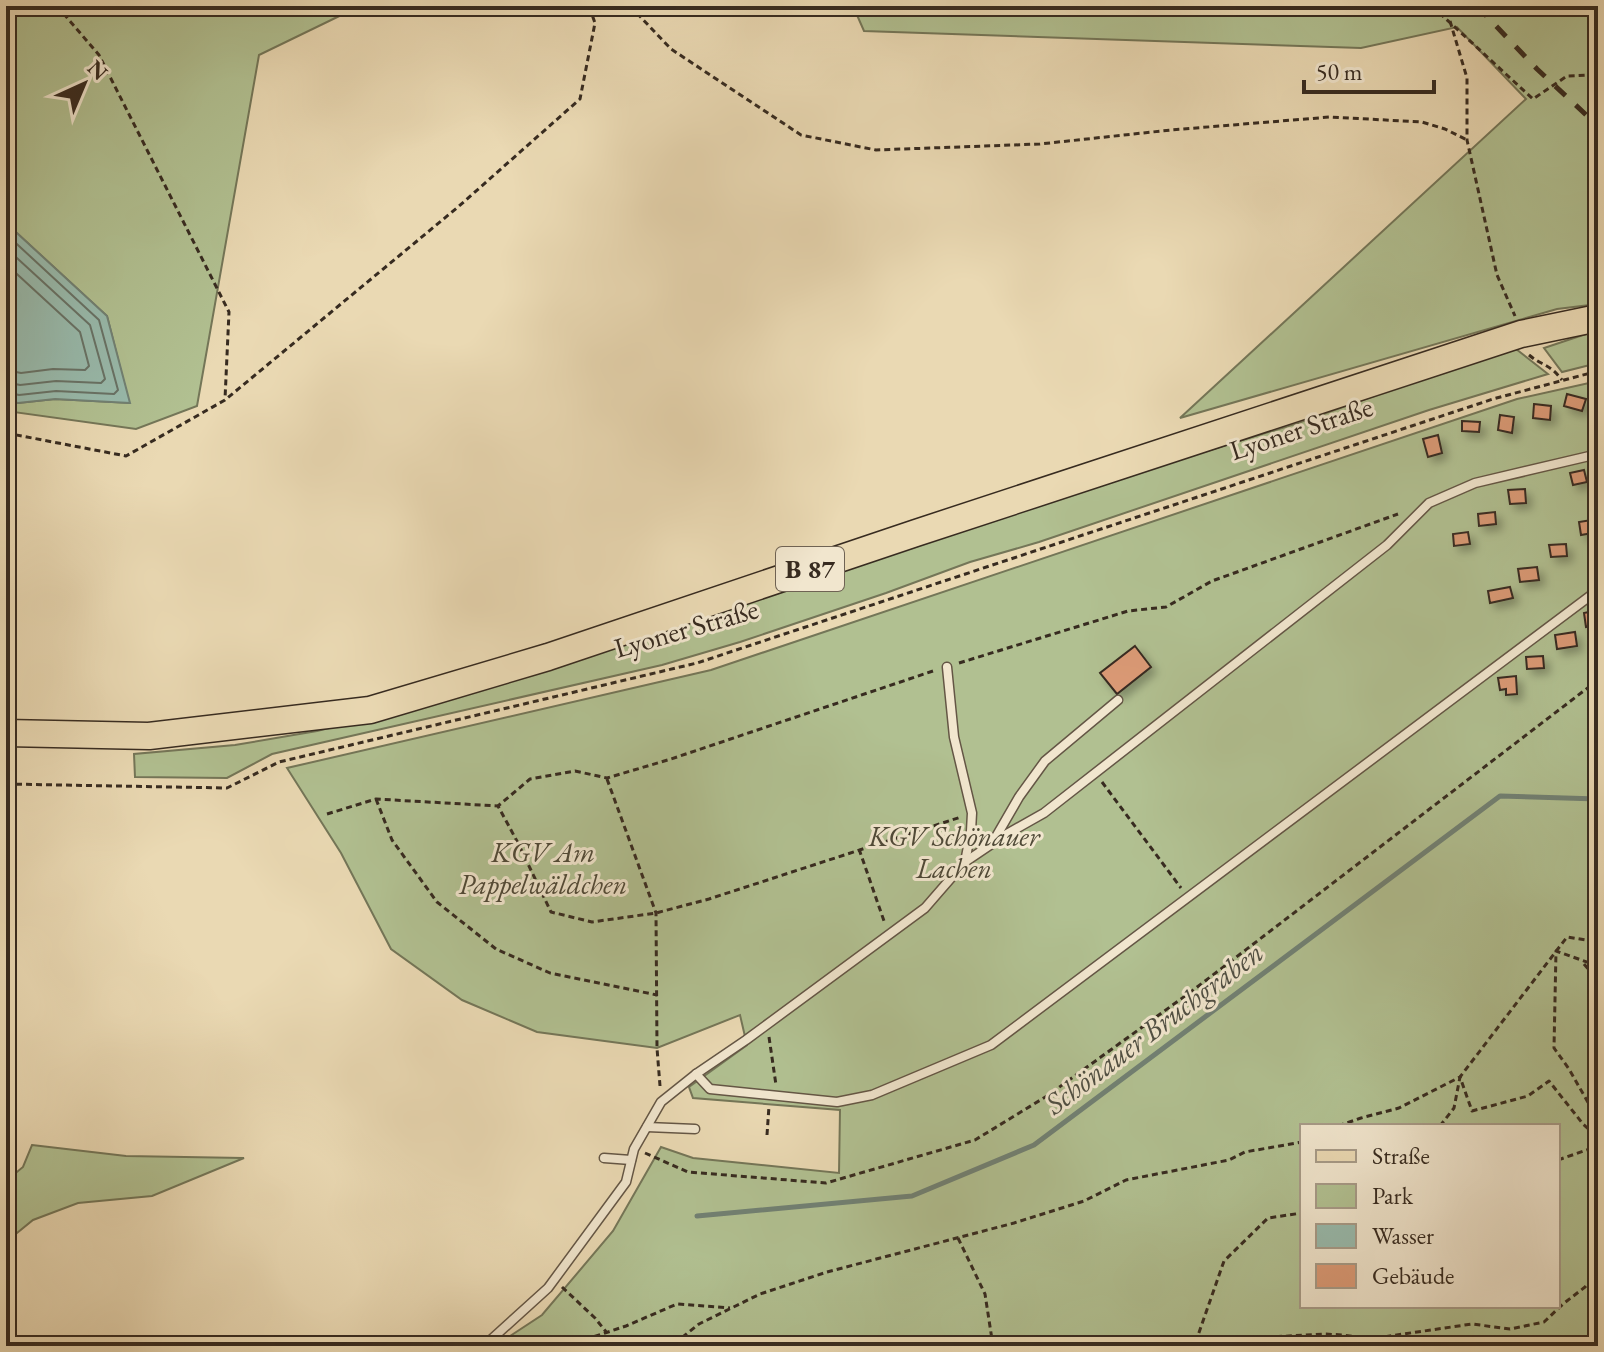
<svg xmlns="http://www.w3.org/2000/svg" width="1604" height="1352" font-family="'EB Garamond',serif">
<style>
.green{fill:#b1c091;stroke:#747658;stroke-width:2;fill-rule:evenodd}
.water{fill:#98baac;stroke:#718174;stroke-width:2}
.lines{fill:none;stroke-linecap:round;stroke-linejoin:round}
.shore{stroke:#687266;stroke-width:2}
.stream{stroke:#718174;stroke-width:5}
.building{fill:#db9a76;stroke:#372b20;stroke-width:2;filter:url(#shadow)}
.lane-casing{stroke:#645645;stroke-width:11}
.primary-casing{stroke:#372b20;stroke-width:29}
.path{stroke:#372b20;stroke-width:3;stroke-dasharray:6 4;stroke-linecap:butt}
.lane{stroke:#f1e6ce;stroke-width:8}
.primary{stroke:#ead9b3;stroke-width:26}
.rail{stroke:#372b20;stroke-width:5;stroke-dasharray:14 14;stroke-linecap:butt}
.labels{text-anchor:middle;stroke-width:6;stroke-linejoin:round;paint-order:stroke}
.shield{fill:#f1e6ce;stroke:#6f6354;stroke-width:2}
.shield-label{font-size:26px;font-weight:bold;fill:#372b20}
.street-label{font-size:28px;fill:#372b20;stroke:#f1e6ce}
.park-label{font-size:28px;font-style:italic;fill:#4f4937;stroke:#f1e6ce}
.water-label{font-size:30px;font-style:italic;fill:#4f4f43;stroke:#f1e6ce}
</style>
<defs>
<filter id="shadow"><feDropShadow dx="5.5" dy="5.5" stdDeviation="4" flood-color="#0004"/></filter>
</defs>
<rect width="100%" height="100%" fill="#ead9b3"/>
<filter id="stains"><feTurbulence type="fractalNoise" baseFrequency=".0025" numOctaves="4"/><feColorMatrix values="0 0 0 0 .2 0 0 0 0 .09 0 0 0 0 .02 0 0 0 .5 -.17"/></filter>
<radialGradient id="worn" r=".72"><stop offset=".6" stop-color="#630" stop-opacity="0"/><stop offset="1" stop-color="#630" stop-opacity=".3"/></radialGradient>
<g class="green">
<path d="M 6,6 L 360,6 L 259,55 L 197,406 L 136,429 L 6,411 L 6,400 L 18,403 L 55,399 L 129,403 L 107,316 L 6,223 Z"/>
<path d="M 853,6 L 1598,6 L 1598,304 L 1557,309 L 1180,418 L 1526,99 L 1457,27 L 1361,48 L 864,31 Z"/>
<path d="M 1598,330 L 1598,363 L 1562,372 L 1544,348 Z"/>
<path d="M 1516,349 L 1548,374 L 1429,410 L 1039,542 L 970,562 L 886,593 L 740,642 L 662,665 L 272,754 L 227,778 L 135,777 L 134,754 L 235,745 L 317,731 L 454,697 L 732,607 L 1148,469 L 1298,423 L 1416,381 Z"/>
<path d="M 1598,381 L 1598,1346 L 495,1346 L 542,1315 L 613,1231 L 661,1147 L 693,1158 L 839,1173 L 840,1110 L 693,1098 L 689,1087 L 747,1045 L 740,1015 L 657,1048 L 537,1032 L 462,1000 L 391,949 L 341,853 L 287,768 L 711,670 L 1517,399 ZM 1302,1126 L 1558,1126 L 1558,1306 L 1302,1306 Z"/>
<path d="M 32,1145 L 126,1156 L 244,1158 L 152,1196 L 78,1203 L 33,1220 L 6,1242 L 6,1181 L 23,1167 Z"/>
</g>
<path class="water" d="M 6,223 L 107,316 L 130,403 L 55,399 L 18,403 L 6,400 Z"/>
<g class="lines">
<g class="shore">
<path d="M 6,234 L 99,320 L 118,390 L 114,394 L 56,391 L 19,395 L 6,392"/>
<path d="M 6,248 L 90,325 L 105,379 L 101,383 L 56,381 L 20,385 L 6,382"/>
<path d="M 6,264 L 80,332 L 89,366 L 85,370 L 53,369 L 21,373 L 6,370"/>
</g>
<path class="stream" d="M 697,1216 L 912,1196 L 1034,1145 L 1500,796 L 1598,799"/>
</g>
<g class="building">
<path d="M 1567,394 L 1586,399 L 1582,411 L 1564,406 Z"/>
<path d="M 1534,404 L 1551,406 L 1550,420 L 1533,418 Z"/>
<path d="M 1500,415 L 1514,417 L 1512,433 L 1498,430 Z"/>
<path d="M 1462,421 L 1480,422 L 1479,432 L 1462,431 Z"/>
<path d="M 1438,435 L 1442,453 L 1428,457 L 1423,439 Z"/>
<path d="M 1584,470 L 1587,482 L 1573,485 L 1570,473 Z"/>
<path d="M 1525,489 L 1526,503 L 1510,504 L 1508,490 Z"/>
<path d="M 1495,512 L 1496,524 L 1479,526 L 1478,514 Z"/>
<path d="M 1598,519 L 1598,532 L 1581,535 L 1579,522 Z"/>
<path d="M 1468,532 L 1470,544 L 1454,546 L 1453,534 Z"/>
<path d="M 1566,544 L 1567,556 L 1551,557 L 1549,545 Z"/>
<path d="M 1537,567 L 1539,580 L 1520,582 L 1518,569 Z"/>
<path d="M 1510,587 L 1513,598 L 1490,603 L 1488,591 Z"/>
<path d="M 1598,610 L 1598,625 L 1586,627 L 1584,613 Z"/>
<path d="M 1575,632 L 1577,646 L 1557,649 L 1555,635 Z"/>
<path d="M 1135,646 L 1151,667 L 1117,694 L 1100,673 Z"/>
<path d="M 1543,656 L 1544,668 L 1527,669 L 1526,657 Z"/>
<path d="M 1516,676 L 1517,694 L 1506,695 L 1506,689 L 1500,690 L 1498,678 Z"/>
</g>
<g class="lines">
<defs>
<g id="lane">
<path d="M 947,667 L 954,737 L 972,813 L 971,831 L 965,862"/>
<path d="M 993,842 L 1019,797 L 1045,761 L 1118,700"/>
<path d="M 696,1074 L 710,1089 L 837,1102 L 872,1095 L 991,1045 L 1598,590"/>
<path d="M 647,1127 L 695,1129"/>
<path d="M 604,1158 L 631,1160"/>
<path d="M 484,1346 L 548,1288 L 626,1182 L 634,1149 L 661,1102 L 696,1074 L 746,1040 L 925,908 L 965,862 L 1005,835 L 1044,813 L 1387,545 L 1429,503 L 1475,483 L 1598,454"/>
</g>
<path id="primary" d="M 6,733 L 149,736 L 370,710 L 548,657 L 916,533 L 1521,334 L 1598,318"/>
</defs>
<use href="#lane" class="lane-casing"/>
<use href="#primary" class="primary-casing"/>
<g class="path">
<path d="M 57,6 L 99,55 L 229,312 L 225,399"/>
<path d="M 630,6 L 671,49 L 801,135 L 876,150 L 1040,144 L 1171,130 L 1330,117 L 1422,122 L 1445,129 L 1467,140"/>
<path d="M 1432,6 L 1533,99 L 1567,76 L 1591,75 L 1598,73"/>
<path d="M 1450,21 L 1467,78 L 1467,140 L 1497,275 L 1515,316"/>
<path d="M 1529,355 C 1542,366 1549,363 1562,380"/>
<path d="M 6,433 L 126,456 L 225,400 L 458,207 L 580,99 L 595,23 L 589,6"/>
<path d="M 959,663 L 1128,611 L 1166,607 L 1212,581 L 1398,514"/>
<path d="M 933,671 L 671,759 L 607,778 L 575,771 L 530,779 L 498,806 L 518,843 L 551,912 L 592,922 L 656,913 L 709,899 L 961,817"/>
<path d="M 607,779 L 656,913 L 657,1048 L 660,1086"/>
<path d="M 1102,782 L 1181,888"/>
<path d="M 6,784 L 227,788 L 279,762 L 697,663 L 1493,399 L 1598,371"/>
<path d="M 376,799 L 392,840 L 437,902 L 496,949 L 550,973 L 657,995"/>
<path d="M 327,814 L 376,799 L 498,806"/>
<path d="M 859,849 L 884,921"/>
<path d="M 1584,964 L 1598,981"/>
<path d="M 1598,966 L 1556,951 L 1554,1048 L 1569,1069 L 1598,1120"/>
<path d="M 769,1037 L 776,1085"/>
<path d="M 1338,1126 L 1361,1118 L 1399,1108 L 1460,1077 L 1567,937 L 1592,941 L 1598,934"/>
<path d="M 1440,1126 L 1454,1108 L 1460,1077 L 1472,1111 L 1528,1096 L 1549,1081 L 1583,1124 L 1598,1138"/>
<path d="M 767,1135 L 769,1106"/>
<path d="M 645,1153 L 688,1172 L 826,1183 L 975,1140 L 1047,1096 L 1192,991 L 1598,680"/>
<path d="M 1558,1160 L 1598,1146"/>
<path d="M 958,1238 L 985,1294 L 993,1346"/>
<path d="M 562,1287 L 595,1318 L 607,1333"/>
<path d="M 1196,1341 L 1325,1334 L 1343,1335 L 1369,1339 L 1472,1324 L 1510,1329 L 1544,1322 L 1563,1304 L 1585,1287 L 1598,1271"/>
<path d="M 566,1346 L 626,1326 L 677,1304 L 730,1308"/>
<path d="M 678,1346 L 680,1339 L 699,1324 L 760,1294 L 827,1272 L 1014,1223 L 1084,1201 L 1126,1180 L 1229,1160 L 1245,1152 L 1302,1142"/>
<path d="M 1165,1346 L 1196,1341 L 1224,1261 L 1268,1218 L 1302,1213"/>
</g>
<use href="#lane" class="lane"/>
<use href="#primary" class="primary"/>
<path class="rail" d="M 1477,6 L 1537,69 L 1598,126"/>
</g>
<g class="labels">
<rect class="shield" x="776" y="547" width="68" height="44" rx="6"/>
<g class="shield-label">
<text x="810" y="578">B 87</text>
</g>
<g class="street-label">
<text transform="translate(1301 428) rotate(-18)" y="10">Lyoner Straße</text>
<text transform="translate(686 628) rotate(-16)" y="10">Lyoner Straße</text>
</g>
<g class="park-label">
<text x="954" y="846">KGV Schönauer<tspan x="954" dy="32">Lachen</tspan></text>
<text x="543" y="862">KGV Am<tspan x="543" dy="32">Pappelwäldchen</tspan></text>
</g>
<g class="water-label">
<text transform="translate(1154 1028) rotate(-37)" y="10">Schönauer Bruchgraben</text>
</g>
</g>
<rect width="1604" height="1352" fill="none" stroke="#ead9b3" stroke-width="32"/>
<rect x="8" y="8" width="1588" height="1336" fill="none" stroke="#372b20" stroke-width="4"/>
<rect x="16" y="16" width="1572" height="1320" fill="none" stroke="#372b20" stroke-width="2"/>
<rect x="1300" y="1124" width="260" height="184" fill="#f1e6ce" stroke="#a79b88" stroke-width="2"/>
<rect x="1316" y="1150" width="40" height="12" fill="#ead9b3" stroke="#a79b88" stroke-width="2"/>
<text x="1372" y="1164" font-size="24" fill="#372b20">Straße</text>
<rect x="1316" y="1184" width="40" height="24" fill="#b1c091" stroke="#a79b88" stroke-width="2"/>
<text x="1372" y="1204" font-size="24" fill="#372b20">Park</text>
<rect x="1316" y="1224" width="40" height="24" fill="#98baac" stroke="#a79b88" stroke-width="2"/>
<text x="1372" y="1244" font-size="24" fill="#372b20">Wasser</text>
<rect x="1316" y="1264" width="40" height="24" fill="#db9a76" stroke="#a79b88" stroke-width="2"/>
<text x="1372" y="1284" font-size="24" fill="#372b20">Gebäude</text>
<g transform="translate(84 84) rotate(44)" stroke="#f1e6ce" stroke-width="6" paint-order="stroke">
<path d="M0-6L14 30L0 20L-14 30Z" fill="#372b20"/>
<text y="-12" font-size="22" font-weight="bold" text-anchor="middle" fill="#372b20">N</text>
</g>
<path d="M1304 80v12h130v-12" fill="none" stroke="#372b20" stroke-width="4"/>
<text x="1316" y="80" font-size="24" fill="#372b20" stroke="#f1e6ce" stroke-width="6" paint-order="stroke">50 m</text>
<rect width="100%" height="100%" filter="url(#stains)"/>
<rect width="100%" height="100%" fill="url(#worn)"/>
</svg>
